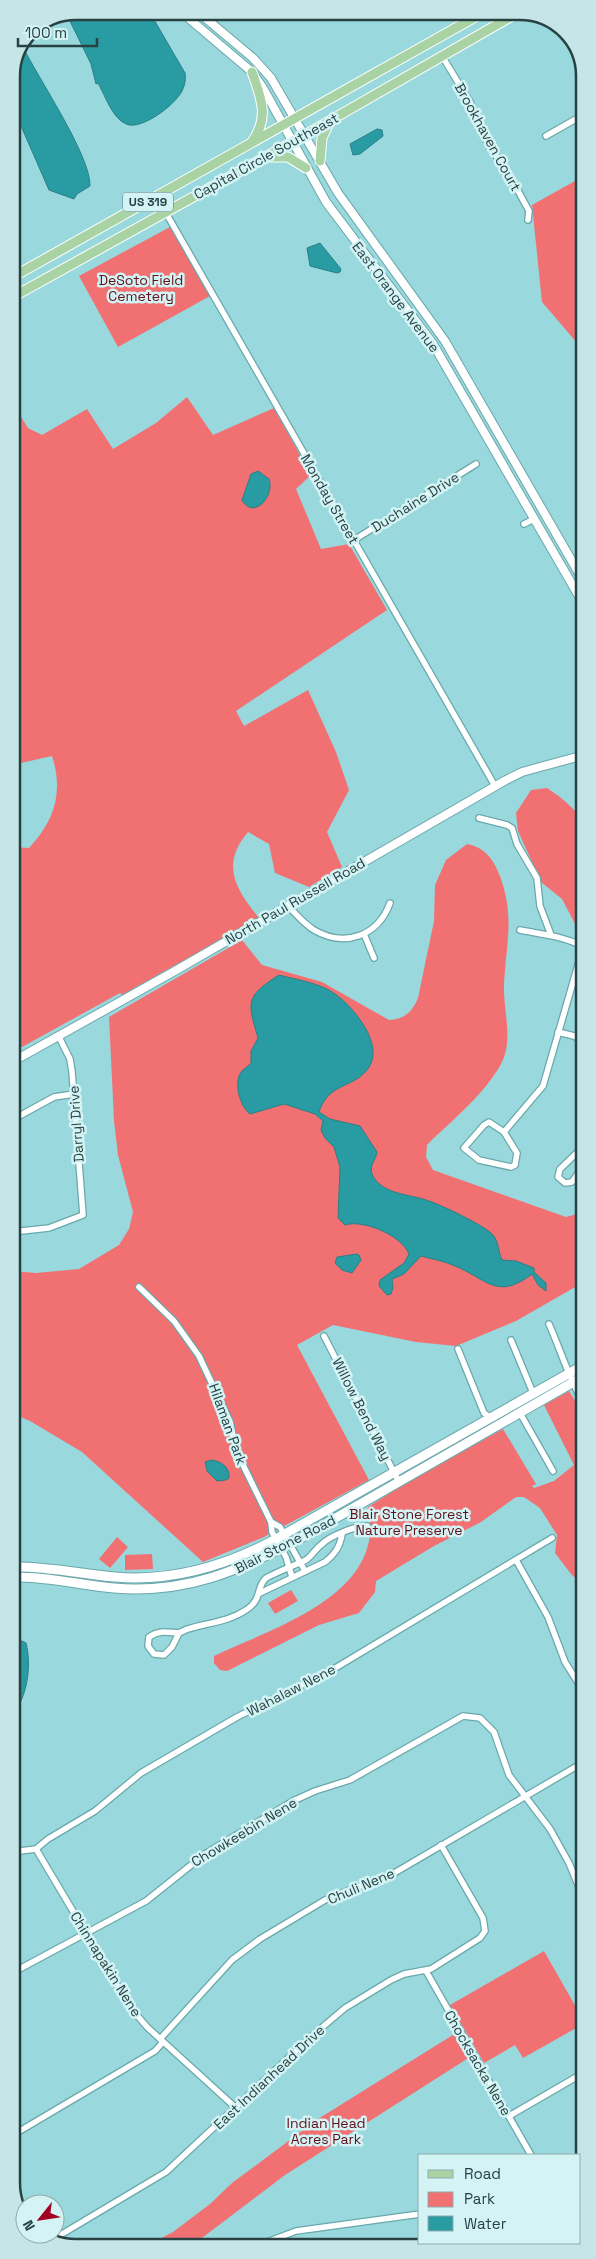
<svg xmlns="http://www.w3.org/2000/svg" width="596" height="2259" font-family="'Space Grotesk',sans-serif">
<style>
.green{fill:#f17172}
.water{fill:#299ba3;stroke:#298086}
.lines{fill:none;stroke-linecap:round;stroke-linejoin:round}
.minor-casing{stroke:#69a8ac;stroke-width:8}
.tertiary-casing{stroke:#69a8ac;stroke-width:10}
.secondary-casing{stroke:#69a8ac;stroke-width:11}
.primary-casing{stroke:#fff;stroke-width:11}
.minor{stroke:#fff;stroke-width:5.5}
.tertiary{stroke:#fff;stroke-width:8}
.secondary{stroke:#fff;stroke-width:9}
.primary{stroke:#a9d3a4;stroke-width:9}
.labels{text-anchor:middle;stroke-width:5;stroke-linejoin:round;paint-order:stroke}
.shield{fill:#d4f3f5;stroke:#5c7779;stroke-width:1}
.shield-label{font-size:12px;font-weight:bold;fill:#284244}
.street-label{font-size:14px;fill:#284244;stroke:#d4f3f5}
.park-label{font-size:14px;fill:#631018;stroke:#d4f3f5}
.rim{fill:none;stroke:#284244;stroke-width:2.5}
</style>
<rect width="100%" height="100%" fill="#99d8dd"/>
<g class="green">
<path d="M 584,176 L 584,351 L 542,302 L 532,205 Z"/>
<path d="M 170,227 L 210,296 L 118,347 L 79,276 Z"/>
<path d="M 187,397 L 213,435 L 274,408 L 311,475 L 296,489 L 321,549 L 349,544 L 387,610 L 236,711 L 244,726 L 308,690 L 336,752 L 349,790 L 327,832 L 342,867 L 309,887 L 275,873 L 269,844 L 248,832 C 220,865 236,890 259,918 L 122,995 L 120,993 L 22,1047 L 12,1045 L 12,847 L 29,848 C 54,821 64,793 52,756 L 12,765 L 12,600 L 17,596 L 12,586 L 11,401 L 28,428 L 42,435 L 87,409 L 113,449 L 156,423 Z"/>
<path d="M 547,788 C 562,798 575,808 584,823 L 584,941 L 562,899 L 541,882 L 518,831 L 516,813 L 531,790 Z"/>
<path d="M 467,844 C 486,848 493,859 500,876 C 515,918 506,943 504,985 C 503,1011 514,1039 501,1064 C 484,1095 452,1120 427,1145 L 426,1157 L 433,1170 L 566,1217 L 584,1212 L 584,1282 L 516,1321 L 456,1346 L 416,1342 L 333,1325 L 297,1345 L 369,1480 L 264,1537 L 203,1562 L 82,1452 L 30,1421 L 12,1413 L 12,1271 L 36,1273 L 79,1269 L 119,1245 L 129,1229 L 133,1212 L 118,1155 L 114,1121 L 109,1017 L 242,940 L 262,965 L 322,982 L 389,1020 C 405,1019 412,1012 418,998 L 434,921 L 435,885 L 446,860 Z"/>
<path d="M 569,1391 L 584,1415 L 584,1586 L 571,1574 L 555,1553 L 557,1535 L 540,1508 L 524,1497 L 516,1497 L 481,1522 L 434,1546 L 376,1581 L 375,1592 L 359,1613 L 319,1625 L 227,1671 L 220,1670 L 214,1663 L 214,1656 C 275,1627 388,1594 368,1507 L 414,1478 L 503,1429 L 536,1484 L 532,1486 L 534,1488 L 554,1481 L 574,1465 L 544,1405 Z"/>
<path d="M 117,1537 L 128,1547 L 110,1568 L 99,1559 Z"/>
<path d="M 152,1554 L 153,1569 L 125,1570 L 125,1555 Z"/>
<path d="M 291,1590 L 298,1601 L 275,1614 L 268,1603 Z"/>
<path d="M 544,1951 L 585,2023 L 523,2058 L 515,2045 L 484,2063 L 450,2005 Z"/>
<path d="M 456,2033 L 470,2057 L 285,2175 L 190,2247 L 144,2247 L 173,2232 L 210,2204 L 232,2183 L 318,2119 Z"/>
</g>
<g class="water">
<path d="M 76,11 L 145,11 L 153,18 L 185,73 C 186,79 185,85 182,91 C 175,105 141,131 126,124 C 112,118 105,95 98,83 L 96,84 L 91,64 L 67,15 Z"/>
<path d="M 23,47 C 38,78 91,156 90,186 L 77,194 L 74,199 L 49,190 L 11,103 L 11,75 Z"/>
<path d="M 377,129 L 382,130 L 383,136 L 360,154 L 353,155 L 350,144 Z"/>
<path d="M 320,243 L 341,269 L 340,272 L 337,273 L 310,266 L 307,248 Z"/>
<path d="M 258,471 L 269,479 C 275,497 253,520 242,500 L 251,474 Z"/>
<path d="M 279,975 C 294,979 313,982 327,989 C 349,1000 388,1045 367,1070 C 353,1088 328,1083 319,1112 L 330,1119 L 360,1126 L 377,1152 C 376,1160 369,1165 372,1174 C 381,1195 411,1194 429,1201 C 443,1206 484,1225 493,1235 C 499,1242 498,1252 502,1260 L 516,1261 L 534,1268 L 534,1272 L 546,1283 L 546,1291 L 538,1285 L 532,1274 C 497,1301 487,1279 455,1266 C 444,1261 432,1259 421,1256 L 404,1274 L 392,1279 L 393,1288 L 391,1294 L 387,1295 L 379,1286 L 380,1280 L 404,1263 L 409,1254 C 402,1236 364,1219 345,1225 L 338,1218 L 340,1167 L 334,1147 L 325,1138 L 321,1130 L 323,1121 L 315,1114 L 284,1104 L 250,1114 C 240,1107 232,1080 243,1070 C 246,1067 248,1067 251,1063 L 251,1051 L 258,1038 C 248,1003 244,997 279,975 Z"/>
<path d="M 357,1254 L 359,1255 L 361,1260 L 352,1273 L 342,1270 L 335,1263 L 337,1257 Z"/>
<path d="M 211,1460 C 221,1461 230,1467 229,1478 L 226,1480 L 217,1481 L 207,1471 L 205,1462 Z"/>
<path d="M 22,1641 L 26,1643 C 32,1667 27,1697 12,1716 L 12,1642 Z"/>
</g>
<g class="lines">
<defs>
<g id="minor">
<path d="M 442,56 L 470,102 L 484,137 L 516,187 L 529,211 L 528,220"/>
<path d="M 546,136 L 583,115"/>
<path d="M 166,213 L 495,786"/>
<path d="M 524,524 L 534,519"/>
<path d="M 354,540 L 476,464"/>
<path d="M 479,818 L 507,825 L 512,828 L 517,844 L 537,878 L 540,906 L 551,935"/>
<path d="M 288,906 C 296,914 304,924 314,930 C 345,948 378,936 390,903"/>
<path d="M 364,934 L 374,958"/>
<path d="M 558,1032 L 574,1036 L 584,1042"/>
<path d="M 12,1120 L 54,1097 L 74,1094"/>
<path d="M 504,1132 L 517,1153 L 515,1165 L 511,1167 L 479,1160 L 464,1148 L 484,1125 L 489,1122 L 504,1132 L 543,1086 L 582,951 L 582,946 C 562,936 541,934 520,930"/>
<path d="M 581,1151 L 583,1166 L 572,1182 L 565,1183 L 558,1177 L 560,1169 L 584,1146"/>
<path d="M 12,1232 L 49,1228 L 83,1215 L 72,1072 L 70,1059 L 59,1037"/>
<path d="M 139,1287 L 174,1321 L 199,1356 L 230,1422 L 236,1450 L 244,1467 L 271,1522 L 272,1532 L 286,1557 L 292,1577"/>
<path d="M 549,1324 C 561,1351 569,1379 584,1404"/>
<path d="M 324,1336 L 399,1482"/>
<path d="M 511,1340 L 533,1393"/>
<path d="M 458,1349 L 484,1413 L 491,1418"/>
<path d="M 520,1413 L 553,1471"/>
<path d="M 271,1522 L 280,1527 L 305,1571"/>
<path d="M 516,1560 L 548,1617 L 565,1662 L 584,1692"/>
<path d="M 260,1593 L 325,1562 C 335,1554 340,1547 342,1534"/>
<path d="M 179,1633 L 172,1647 L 164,1655 L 154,1654 L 148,1646 L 149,1637 C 159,1630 166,1632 177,1633 C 181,1633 184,1630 188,1629 C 207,1623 228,1622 246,1610 C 262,1600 256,1589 265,1579 C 269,1575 298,1564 306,1560 C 313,1555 315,1549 322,1544 C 330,1536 355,1526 367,1526"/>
<path d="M 36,1849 L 130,2007 L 147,2027 L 236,2108"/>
<path d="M 12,1852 L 36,1849 L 48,1839 L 95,1811 L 141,1773 L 237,1717 L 332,1670 L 552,1538"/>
<path d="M 426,1971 L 531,2155"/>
<path d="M 12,1973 L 146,1901 L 205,1854 L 293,1801 L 315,1791 L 350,1780 L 463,1716 L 480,1718 L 494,1732 L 509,1775 L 550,1829 L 569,1863 L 585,1902"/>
<path d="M 160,2039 L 232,1960 L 260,1939 L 325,1900 L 396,1872 L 584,1762"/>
<path d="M 509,2116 L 585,2072"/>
<path d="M 13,2135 L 155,2051 L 163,2042"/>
<path d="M 580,2191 L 583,2190"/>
<path d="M 52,2240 L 166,2172 L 313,2035 L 345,2008 L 391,1980 L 404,1974 L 431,1969 L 480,1938 L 485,1931 L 483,1918 L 441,1845"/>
<path d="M 254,2247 L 296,2231 L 420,2214"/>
</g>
<g id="tertiary">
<path d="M 180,11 L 252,72 L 263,88 L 326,202 L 433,344 L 584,605"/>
<path d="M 197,11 L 253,58 L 271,78 L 338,193 L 445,341 L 584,582"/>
<path d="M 12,1062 L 173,972 L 506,780 L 522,772 L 584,755"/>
</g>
<g id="secondary">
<path d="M 12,1567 C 47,1566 80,1574 115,1577 C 172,1582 226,1566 276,1539 L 584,1365"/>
<path d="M 12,1577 C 47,1576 80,1585 114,1588 C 186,1594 238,1571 299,1539 L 584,1376"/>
</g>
<g id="primary">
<path d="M 252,72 C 261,98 270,117 252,142"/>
<path d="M 265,157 L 288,157 L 306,168"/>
<path d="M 320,161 L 322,138 L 330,121"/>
<path d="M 11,278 L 484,12"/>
<path d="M 11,298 L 305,135 L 519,12"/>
</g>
</defs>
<use href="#minor" class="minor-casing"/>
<use href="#tertiary" class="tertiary-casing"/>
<use href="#secondary" class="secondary-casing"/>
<use href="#primary" class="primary-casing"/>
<use href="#minor" class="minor"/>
<use href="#tertiary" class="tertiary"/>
<use href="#secondary" class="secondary"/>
<use href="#primary" class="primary"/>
</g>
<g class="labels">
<rect class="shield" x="123" y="192.5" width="50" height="19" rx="4"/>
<g class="shield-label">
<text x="148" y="206">US 319</text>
</g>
<g class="street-label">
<text transform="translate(488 137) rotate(61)" y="5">Brookhaven Court</text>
<text transform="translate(266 156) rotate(-29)" y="5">Capital Circle Southeast</text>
<text transform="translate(396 297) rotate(53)" y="5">East Orange Avenue</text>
<text transform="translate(330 499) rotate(60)" y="5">Monday Street</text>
<text transform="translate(415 502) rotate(-32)" y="5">Duchaine Drive</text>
<text transform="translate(295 901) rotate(-30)" y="5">North Paul Russell Road</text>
<text transform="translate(76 1124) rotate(-94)" y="5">Darryl Drive</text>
<text transform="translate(362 1409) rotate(63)" y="5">Willow Bend Way</text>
<text transform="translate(228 1424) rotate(70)" y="5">Hilaman Park</text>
<text transform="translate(285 1544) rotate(-27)" y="5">Blair Stone Road</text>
<text transform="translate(291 1690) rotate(-27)" y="5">Wahalaw Nene</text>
<text transform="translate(244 1832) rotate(-31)" y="5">Chowkeebin Nene</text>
<text transform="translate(361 1886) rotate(-23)" y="5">Chuli Nene</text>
<text transform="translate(106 1964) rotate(58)" y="5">Chinnapakin Nene</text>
<text transform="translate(478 2063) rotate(60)" y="5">Chocksacka Nene</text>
<text transform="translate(269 2077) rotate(-43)" y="5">East Indianhead Drive</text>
</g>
<g class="park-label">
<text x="141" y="285">DeSoto Field<tspan x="141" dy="16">Cemetery</tspan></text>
<text x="409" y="1519">Blair Stone Forest<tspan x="409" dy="16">Nature Preserve</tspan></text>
<text x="326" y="2128">Indian Head<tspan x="326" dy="16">Acres Park</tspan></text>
</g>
</g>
<path d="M0 0H596V2259H0ZM76 20H520A56 56 0 0 1 576 76V2183A56 56 0 0 1 520 2239H76A56 56 0 0 1 20 2183V76A56 56 0 0 1 76 20Z" fill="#c6e5e7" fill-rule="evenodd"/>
<path class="rim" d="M76 20H520A56 56 0 0 1 576 76V2183A56 56 0 0 1 520 2239H76A56 56 0 0 1 20 2183V76A56 56 0 0 1 76 20Z"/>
<rect x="418" y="2154" width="162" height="90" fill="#d4f3f5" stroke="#8facae"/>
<rect x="428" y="2170" width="25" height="8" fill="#a9d3a4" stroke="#8facae"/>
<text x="464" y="2179" font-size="15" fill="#284244">Road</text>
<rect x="428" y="2192" width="25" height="15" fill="#f17172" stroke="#8facae"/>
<text x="464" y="2204" font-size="15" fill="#284244">Park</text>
<rect x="428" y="2216" width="25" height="15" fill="#299ba3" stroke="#8facae"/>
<text x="464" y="2229" font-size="15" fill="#284244">Water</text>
<g transform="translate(40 2219) rotate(240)"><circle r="24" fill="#d4f3f5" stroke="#8facae"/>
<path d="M0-4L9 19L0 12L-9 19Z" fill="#a20222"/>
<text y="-8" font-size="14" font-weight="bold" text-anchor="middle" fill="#284244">N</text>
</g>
<path d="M18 38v8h79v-8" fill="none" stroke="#284244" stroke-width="2.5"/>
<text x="25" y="38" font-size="15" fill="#284244" stroke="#d4f3f5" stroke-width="4" paint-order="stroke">100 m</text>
</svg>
